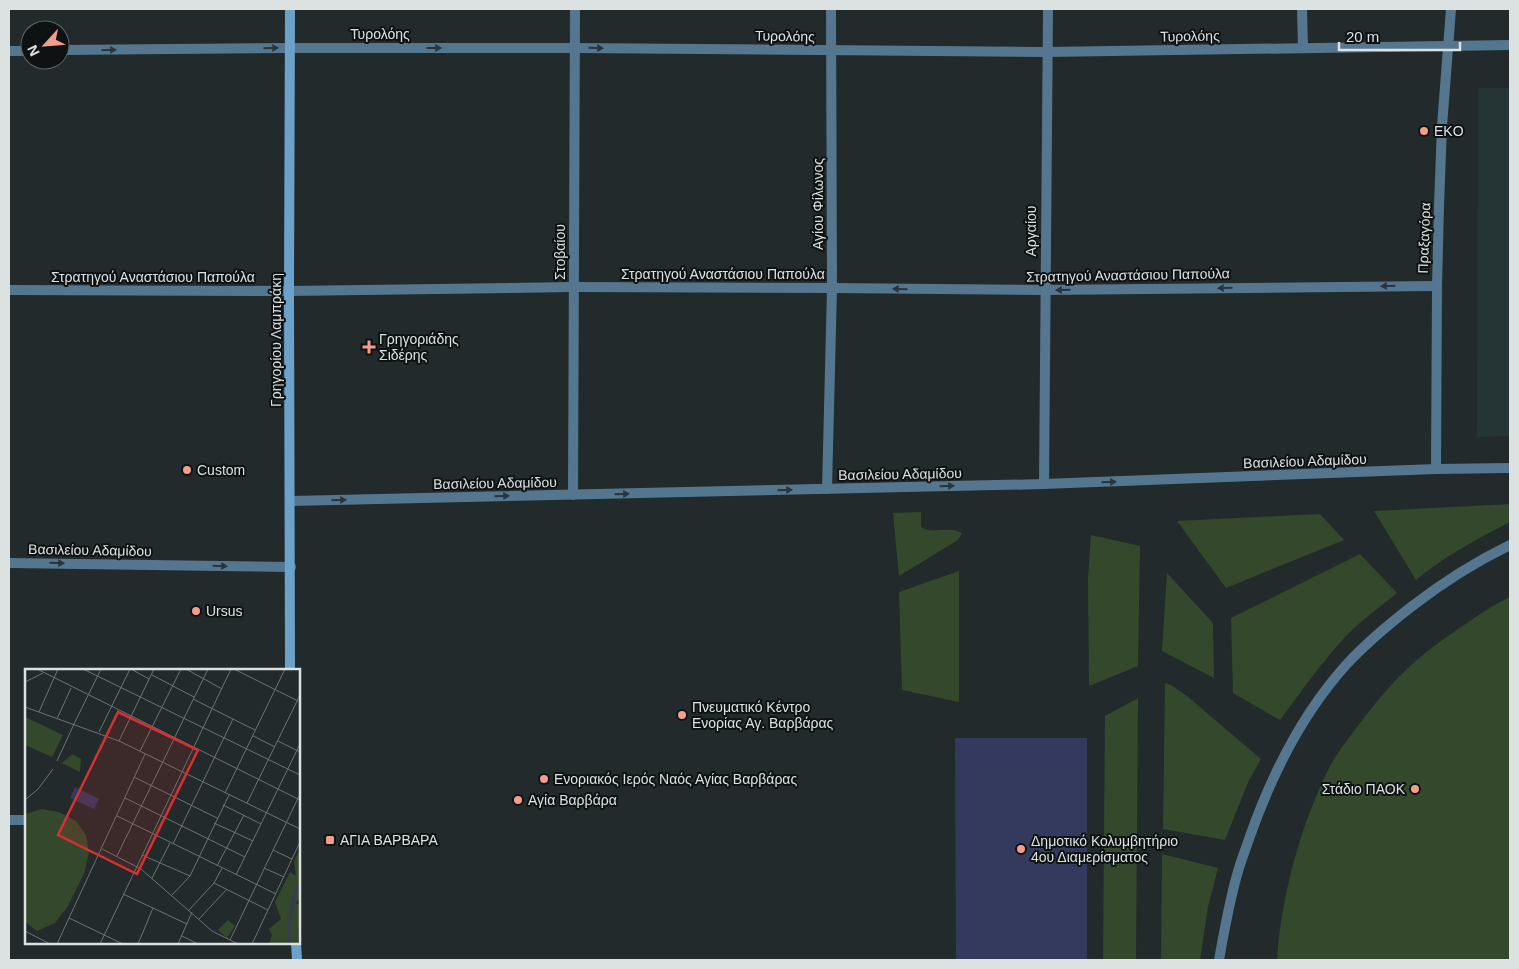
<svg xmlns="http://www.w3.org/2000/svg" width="1519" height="969" font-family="Helvetica,sans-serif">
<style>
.built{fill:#253536}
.green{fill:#34482b}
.water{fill:#343a5d}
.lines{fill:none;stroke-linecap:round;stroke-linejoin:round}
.service{stroke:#55768f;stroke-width:10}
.minor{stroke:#55768f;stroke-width:10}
.tertiary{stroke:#55768f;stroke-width:10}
.secondary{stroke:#6ca2ca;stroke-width:10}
.oneway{fill:#27353e}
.poi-dot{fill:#f49d8c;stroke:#0e1212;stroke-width:2}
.labels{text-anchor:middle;stroke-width:4;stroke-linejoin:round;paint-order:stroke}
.street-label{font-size:14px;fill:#dce1e1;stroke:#0e1212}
.poi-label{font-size:14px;fill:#dce1e1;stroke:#0e1212;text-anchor:start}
.inset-river{fill:none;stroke:#343a5d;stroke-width:2.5}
.inset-road{fill:none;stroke:#6c7374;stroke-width:1}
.view{fill:#d63131;fill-opacity:0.15;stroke:#d63131;stroke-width:2.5}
.inset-edge{fill:none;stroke:#dce1e1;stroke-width:2.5}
</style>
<rect width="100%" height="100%" fill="#222a2b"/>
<path class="built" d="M 1478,88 L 1510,88 L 1510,436 L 1477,437 Z"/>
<g class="green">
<path d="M 1510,504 L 1510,522 C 1477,539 1445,556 1416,580 L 1374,511 Z"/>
<path d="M 921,512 L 921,527 C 934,535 950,525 962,533 L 958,540 L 899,576 L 893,513 Z"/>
<path d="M 1320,514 L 1344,540 L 1226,588 L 1177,521 Z"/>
<path d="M 1091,535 L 1140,546 L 1138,666 L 1089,686 L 1088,578 Z"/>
<path d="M 1360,554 L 1397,593 C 1380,607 1362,620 1347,635 C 1322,661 1302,691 1280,720 L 1233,693 L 1231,618 Z"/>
<path d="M 959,571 L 959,702 L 902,690 L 899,592 Z"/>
<path d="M 1167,573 L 1213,623 L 1214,678 L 1162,651 Z"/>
<path d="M 1510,597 L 1510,960 L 1277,960 C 1281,898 1300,827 1328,770 C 1336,754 1349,738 1360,723 C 1374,705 1388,687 1405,671 C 1422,654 1442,640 1461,627 C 1477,616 1493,605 1510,597 Z"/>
<path d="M 1165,683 L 1171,685 L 1188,697 L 1261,759 L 1249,780 L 1225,840 L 1163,829 Z"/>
<path d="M 1138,698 L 1136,960 L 1103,960 L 1105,716 Z"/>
<path d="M 1162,854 L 1218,868 L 1208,907 L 1200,960 L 1161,960 Z"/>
</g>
<path class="water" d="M 955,738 L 1087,738 L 1087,960 L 956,960 Z"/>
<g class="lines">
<path class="service" d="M 1219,960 C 1224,932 1229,903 1237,875 C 1240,863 1245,851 1249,839 C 1271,776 1301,715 1346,665 C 1366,643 1388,625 1411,607 C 1442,583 1475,562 1510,545"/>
<g class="minor">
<path d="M 1302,9 L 1303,48"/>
<path d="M 60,50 L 290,48 L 575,48 L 1047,52 L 1510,45"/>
<path d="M 9,51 L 30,51"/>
<path d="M 9,290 L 289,291 L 574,287 L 832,288 L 1045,290 L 1437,286"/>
<path d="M 1044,484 L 1048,9"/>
<path d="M 827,489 L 832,288 L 831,9"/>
<path d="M 573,495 L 575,9"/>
<path d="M 291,501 L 1044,484 L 1436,469"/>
<path d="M 9,563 L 291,567"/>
<path d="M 9,820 L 26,820"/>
</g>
<path class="tertiary" d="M 1451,9 L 1442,126 L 1439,206 L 1437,286 L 1436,469 L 1510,468"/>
<g class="secondary">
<path d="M 290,9 L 289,291 L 290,670"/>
<path d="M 296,943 L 297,960"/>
</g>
</g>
<defs><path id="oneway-solid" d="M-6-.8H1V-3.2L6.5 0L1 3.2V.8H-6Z" transform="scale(1.25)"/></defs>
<g class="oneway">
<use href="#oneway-solid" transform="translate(271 48) rotate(-1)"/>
<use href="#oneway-solid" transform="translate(434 48)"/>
<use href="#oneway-solid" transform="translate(596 48) rotate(1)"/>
<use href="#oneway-solid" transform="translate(109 50) rotate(-1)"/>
<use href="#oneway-solid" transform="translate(1388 286) rotate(179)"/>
<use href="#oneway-solid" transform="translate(1225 288) rotate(179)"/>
<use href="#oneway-solid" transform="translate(900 289) rotate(-179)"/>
<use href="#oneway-solid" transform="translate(1063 290) rotate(179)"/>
<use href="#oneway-solid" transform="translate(1109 482) rotate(-2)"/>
<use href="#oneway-solid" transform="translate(947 486) rotate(-1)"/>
<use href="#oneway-solid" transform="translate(785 490) rotate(-1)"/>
<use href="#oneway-solid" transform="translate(622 494) rotate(-1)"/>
<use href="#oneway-solid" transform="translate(502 496) rotate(-1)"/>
<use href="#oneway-solid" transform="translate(339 500) rotate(-1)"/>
<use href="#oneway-solid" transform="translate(57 563) rotate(1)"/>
<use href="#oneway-solid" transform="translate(220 566) rotate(1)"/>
</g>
<g class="poi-dot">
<circle cx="1424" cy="131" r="5"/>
<path d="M366.5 339.5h5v5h5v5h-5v5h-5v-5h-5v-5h5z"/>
<circle cx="187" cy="470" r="5"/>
<circle cx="196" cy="611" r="5"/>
<circle cx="682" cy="715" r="5"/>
<circle cx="544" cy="779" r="5"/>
<circle cx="1415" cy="789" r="5"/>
<circle cx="518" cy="800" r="5"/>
<rect x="325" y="835" width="10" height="10" rx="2.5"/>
<circle cx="1021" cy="849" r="5"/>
</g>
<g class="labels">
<g class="street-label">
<text x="380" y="39">Τυρολόης</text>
<text transform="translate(785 36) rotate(1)" y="5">Τυρολόης</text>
<text transform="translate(1190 36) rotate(-1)" y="5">Τυρολόης</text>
<text transform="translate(818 204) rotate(-90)" y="5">Αγίου Φίλωνος</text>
<text transform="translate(1031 231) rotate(-90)" y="5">Αργαίου</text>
<text transform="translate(1424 238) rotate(-88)" y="5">Πραξαγόρα</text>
<text transform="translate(560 252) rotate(-90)" y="5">Στοβαίου</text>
<text x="723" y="279">Στρατηγού Αναστάσιου Παπούλα</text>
<text transform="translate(1128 275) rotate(-1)" y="5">Στρατηγού Αναστάσιου Παπούλα</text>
<text x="153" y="282">Στρατηγού Αναστάσιου Παπούλα</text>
<text transform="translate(276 340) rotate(-90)" y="5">Γρηγορίου Λαμπράκη</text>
<text transform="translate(1305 461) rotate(-2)" y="5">Βασιλείου Αδαμίδου</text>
<text transform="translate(900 474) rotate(-1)" y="5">Βασιλείου Αδαμίδου</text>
<text transform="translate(495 483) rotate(-1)" y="5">Βασιλείου Αδαμίδου</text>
<text transform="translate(90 550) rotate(1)" y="5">Βασιλείου Αδαμίδου</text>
</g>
<g class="poi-label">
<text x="1434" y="136">EKO</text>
<text x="379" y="344">Γρηγοριάδης<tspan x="379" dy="16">Σιδέρης</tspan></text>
<text x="197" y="475">Custom</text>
<text x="206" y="616">Ursus</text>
<text x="692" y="712">Πνευματικό Κέντρο<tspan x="692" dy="16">Ενορίας Αγ. Βαρβάρας</tspan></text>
<text x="554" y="784">Ενοριακός Ιερός Ναός Αγίας Βαρβάρας</text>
<text x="1405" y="794" text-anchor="end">Στάδιο ΠΑΟΚ</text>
<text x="528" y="805">Αγία Βαρβάρα</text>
<text x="340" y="845">ΑΓΙΑ ΒΑΡΒΑΡΑ</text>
<text x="1031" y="846">Δημοτικό Κολυμβητήριο<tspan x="1031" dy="16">4ου Διαμερίσματος</tspan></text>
</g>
</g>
<g transform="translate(25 669)">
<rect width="275" height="275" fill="#222a2b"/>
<path d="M 0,48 L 38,66 L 27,88 L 0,76 ZM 47,85 L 56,90 L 55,103 L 37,94 ZM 17,140 L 34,143 L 51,152 L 61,166 L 64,184 L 59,205 L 43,237 L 30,254 L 12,262 L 0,253 L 0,145 ZM 275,180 L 275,229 L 271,234 L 275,236 L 273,275 L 244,275 L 247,266 L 244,260 L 256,250 L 250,233 L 265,203 L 271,207 L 269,192 ZM 203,251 L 210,257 L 202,269 L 193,261 Z" fill="#34482b"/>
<path d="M 50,118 L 74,130 L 69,140 L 45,129 Z" fill="#343a5d"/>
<path class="inset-river" d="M 264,275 L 264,258 L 270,221 L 275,217"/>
<path class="inset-road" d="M 12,0 L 275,131M 58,0 L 275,106M 106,0 L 124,10M 161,0 L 197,20M 209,0 L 273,32M 127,6 L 169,28M 0,13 L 18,4M 168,30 L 230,61M 0,38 L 94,72 L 275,160M 14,43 L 33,0M 32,50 L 46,19M 49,55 L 76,0M 74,63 L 105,0M 228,67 L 250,78M 94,72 L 129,0M 253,72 L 275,83M 115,82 L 156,0M 32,92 L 49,55M 109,108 L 192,149M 200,124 L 260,0M 100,129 L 220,188M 0,131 L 13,120 L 28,100M 222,134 L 275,26M 198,136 L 236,155M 92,147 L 251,225M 189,154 L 228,172M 148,175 L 208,50M 77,180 L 116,200 L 187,262 L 213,275M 248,181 L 267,190M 117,186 L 165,207M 92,187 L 183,0M 192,197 L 219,146M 239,199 L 259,208M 211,206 L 275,75M 127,209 L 145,174M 189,214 L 243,241M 98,225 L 162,255M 147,226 L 165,207 L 204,126M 164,241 L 189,214 L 197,199M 44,249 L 98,275M 174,250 L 202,220M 0,262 L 25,275M 157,267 L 173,275M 205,271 L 275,125M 32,275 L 120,85M 75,275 L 206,0M 113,275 L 128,239M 153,275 L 167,243M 227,275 L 275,173"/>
<path class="view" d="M 93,43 L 173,81 L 112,205 L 33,166 Z"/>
<rect width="275" height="275" class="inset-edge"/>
</g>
<rect width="1519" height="969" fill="none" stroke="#dce1e1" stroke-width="20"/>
<g transform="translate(45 45) rotate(244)"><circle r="24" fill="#0e1212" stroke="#606565"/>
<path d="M0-4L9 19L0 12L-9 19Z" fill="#f49d8c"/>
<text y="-8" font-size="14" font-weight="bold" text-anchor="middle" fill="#dce1e1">N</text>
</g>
<path d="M1339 42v8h121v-8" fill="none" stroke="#dce1e1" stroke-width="2.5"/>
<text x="1346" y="42" font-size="15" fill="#dce1e1" stroke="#0e1212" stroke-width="4" paint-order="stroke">20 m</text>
</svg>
